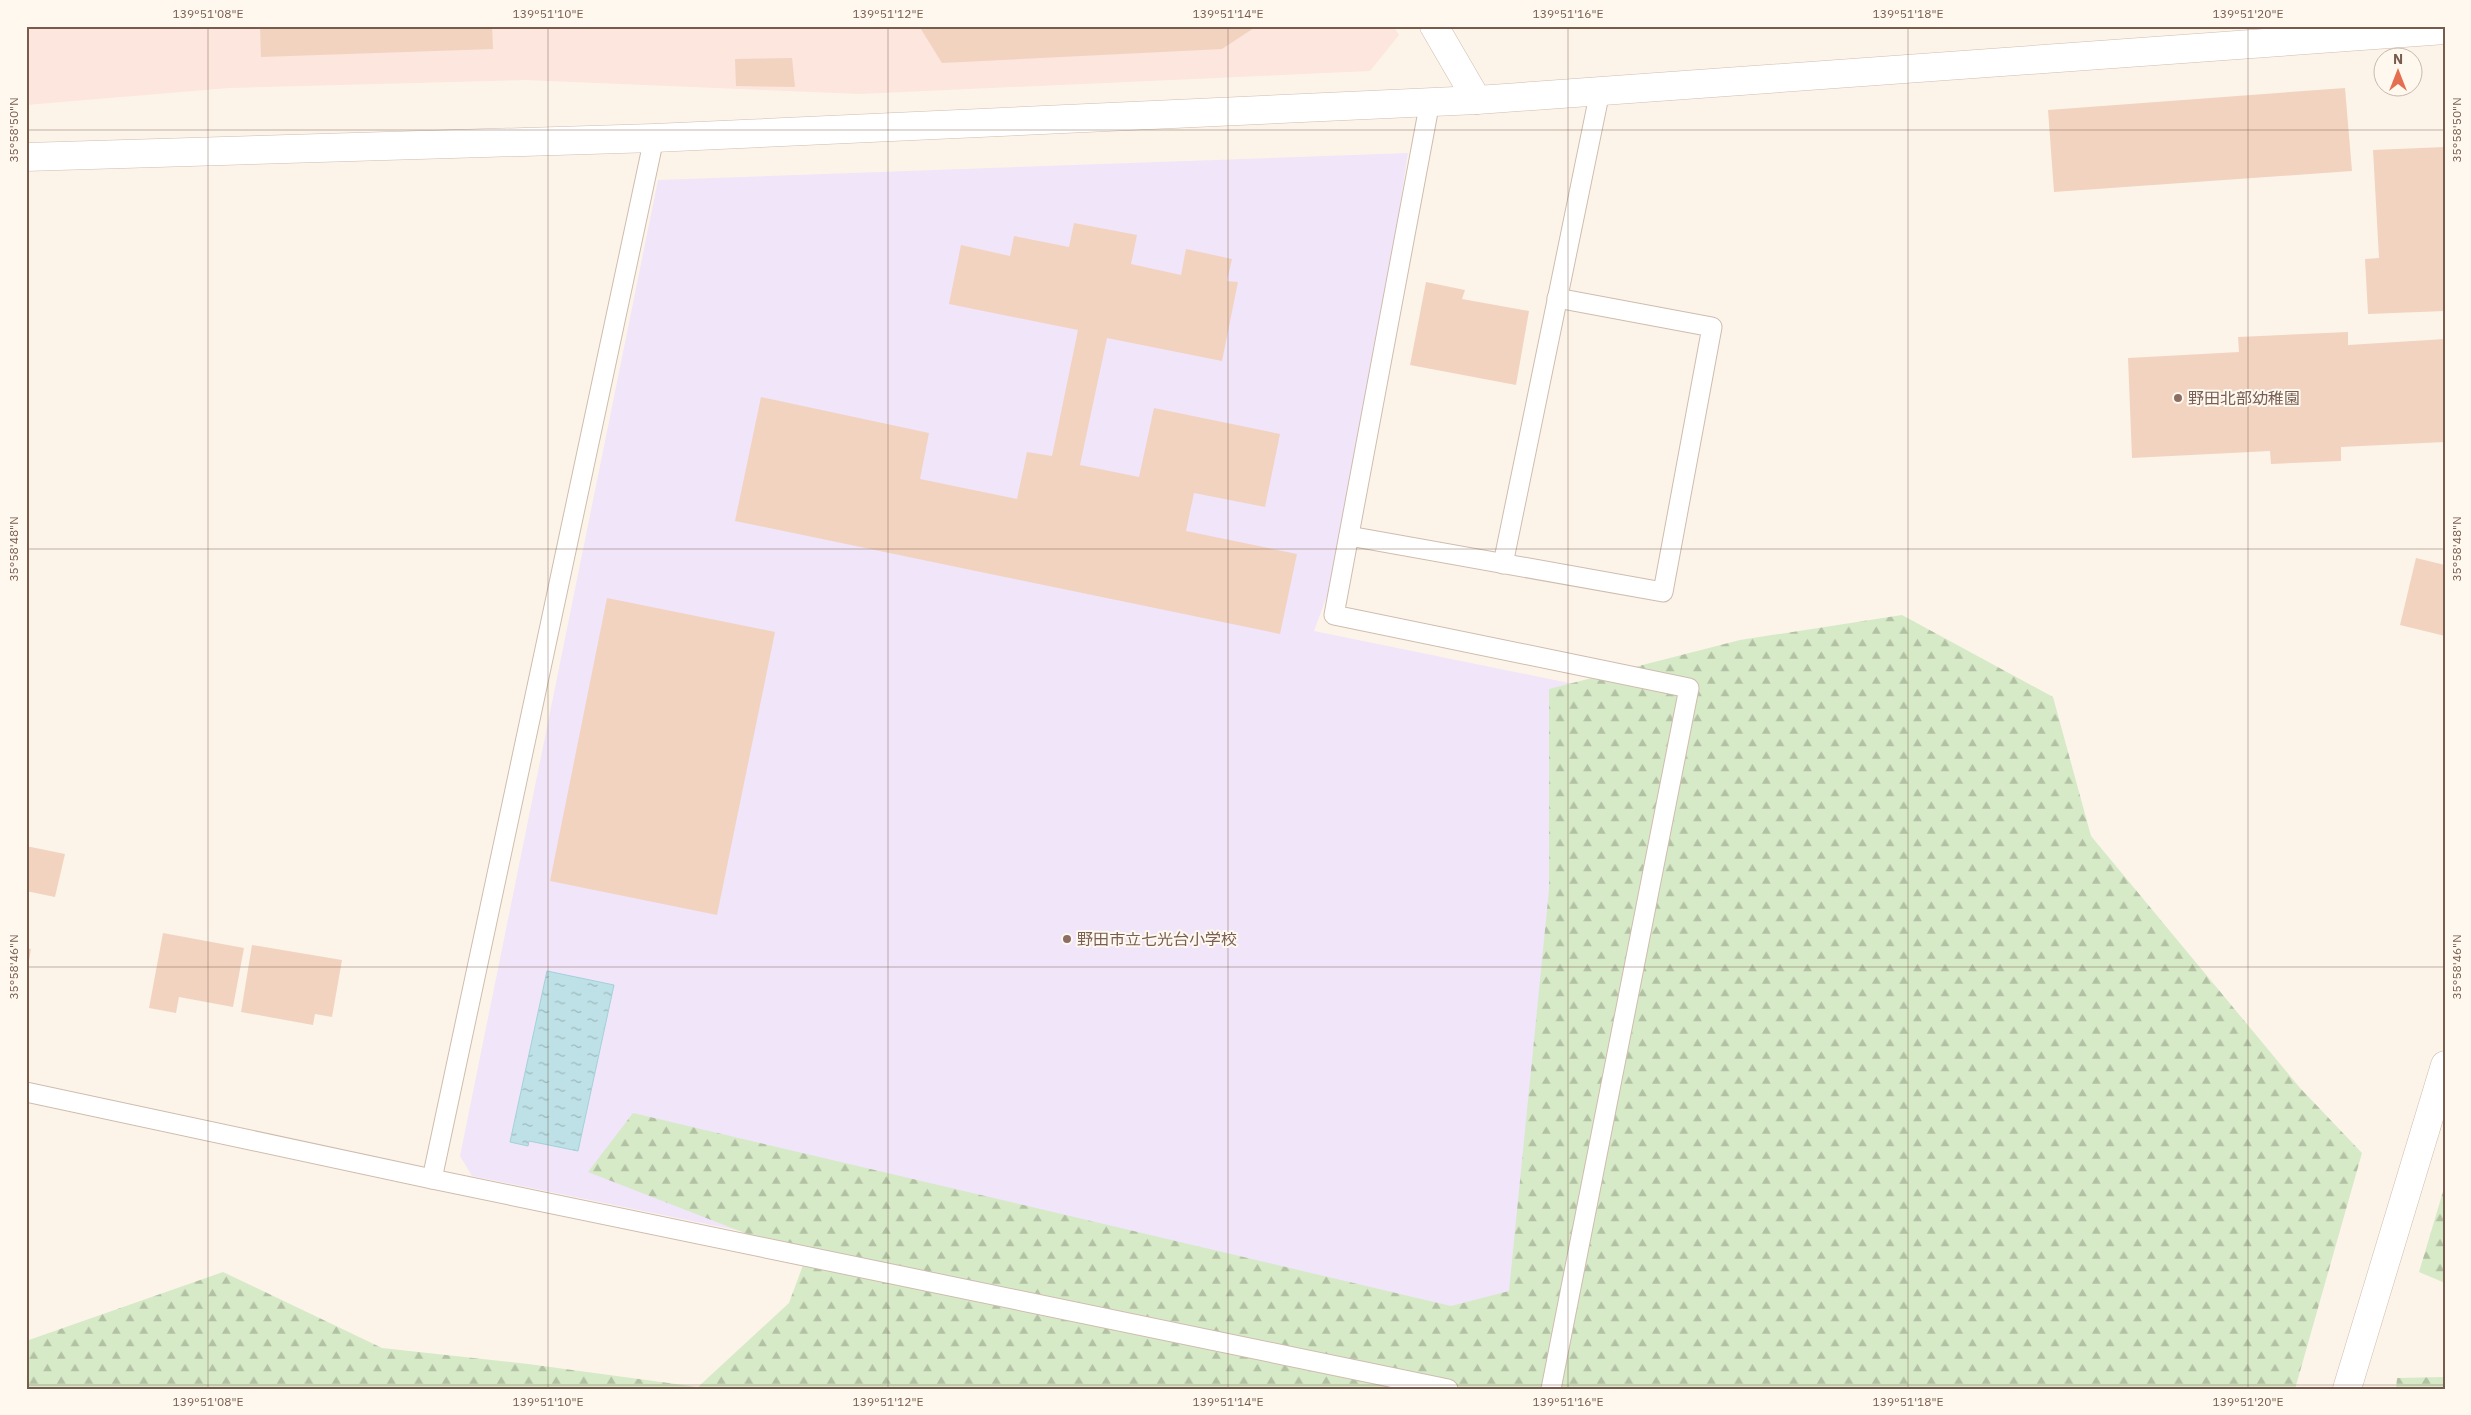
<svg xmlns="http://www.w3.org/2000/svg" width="2471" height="1415" font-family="'IBM Plex Sans','Noto Sans JP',sans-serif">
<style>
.commercial{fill:#fce6dd}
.education{fill:#f1e5f9}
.forest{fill:url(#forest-firs)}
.water{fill:url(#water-ripples);stroke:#a3d1d8}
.building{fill:#f2d3c0}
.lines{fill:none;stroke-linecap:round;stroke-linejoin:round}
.service-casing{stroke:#cfbcae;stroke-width:21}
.minor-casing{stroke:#cfbcae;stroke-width:29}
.tertiary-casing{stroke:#cfbcae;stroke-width:29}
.service{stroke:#fff;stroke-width:19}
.minor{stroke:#fff;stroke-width:28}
.tertiary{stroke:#fff;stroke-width:28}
.ticks{fill:none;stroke:#775b4c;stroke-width:1;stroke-opacity:0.45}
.education-dot{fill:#8d6e63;stroke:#fff8ef;stroke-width:2}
.labels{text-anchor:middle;stroke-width:4;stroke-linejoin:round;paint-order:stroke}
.education-label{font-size:16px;fill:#785e54;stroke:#fff8ef;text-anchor:start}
.neatline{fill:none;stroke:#775b4c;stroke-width:2}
.ticks-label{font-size:12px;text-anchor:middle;fill:#775b4c}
</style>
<defs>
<pattern id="forest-firs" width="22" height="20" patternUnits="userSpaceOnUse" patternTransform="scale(1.25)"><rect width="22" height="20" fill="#d6eac7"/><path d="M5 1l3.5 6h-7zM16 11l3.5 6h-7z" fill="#b2c1a4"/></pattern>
<pattern id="water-ripples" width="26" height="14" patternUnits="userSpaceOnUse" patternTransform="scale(1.25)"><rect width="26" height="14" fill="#bde1e6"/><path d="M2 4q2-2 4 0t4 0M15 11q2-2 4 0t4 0" fill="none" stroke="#9eb9bd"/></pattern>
</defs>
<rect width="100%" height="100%" fill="#fcf4e9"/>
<path class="commercial" d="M 26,26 L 1393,26 L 1399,35 L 1370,71 L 859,94 L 525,80 L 229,88 L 26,105 Z"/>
<path class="education" d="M 1408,153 L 1349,536 L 1314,631 L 1662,702 L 1514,1389 L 472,1176 L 460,1156 L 658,180 Z"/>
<g class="forest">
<path d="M 1902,615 L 2053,697 L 2091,836 L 2300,1088 L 2362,1153 L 2295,1389 L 26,1389 L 26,1341 L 223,1272 L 382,1348 L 528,1364 L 698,1387 L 789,1303 L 806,1257 L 588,1172 L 633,1113 L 1451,1306 L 1509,1291 L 1549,890 L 1549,689 L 1740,640 Z"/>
<path d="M 2445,1185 L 2445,1283 L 2419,1272 Z"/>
<path d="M 2445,1377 L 2445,1389 L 2396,1389 L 2397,1378 Z"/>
</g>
<path class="water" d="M 547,971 L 614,985 L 578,1151 L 529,1141 L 528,1146 L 510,1142 Z"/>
<g class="building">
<path d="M 260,26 L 492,26 L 493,49 L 261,57 Z"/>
<path d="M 919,26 L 1257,26 L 1222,49 L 942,63 Z"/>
<path d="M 792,58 L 795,87 L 736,86 L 735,59 Z"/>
<path d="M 2345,88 L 2352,171 L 2054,192 L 2048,110 Z"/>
<path d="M 2445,147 L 2445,311 L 2368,314 L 2365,259 L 2379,258 L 2373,150 Z"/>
<path d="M 1074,223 L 1137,235 L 1131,264 L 1181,275 L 1186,249 L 1232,259 L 1227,281 L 1238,282 L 1222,361 L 1107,338 L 1080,465 L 1139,477 L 1154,408 L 1280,434 L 1265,507 L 1194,493 L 1186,531 L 1297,554 L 1280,634 L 735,521 L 761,397 L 929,433 L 920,479 L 1017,499 L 1027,452 L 1052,456 L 1078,330 L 949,304 L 961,245 L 1010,256 L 1014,236 L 1069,247 Z"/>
<path d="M 1426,282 L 1465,290 L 1462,299 L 1529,311 L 1516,385 L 1410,365 Z"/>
<path d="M 2348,332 L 2348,345 L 2445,339 L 2445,442 L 2341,447 L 2341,461 L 2271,464 L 2270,451 L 2132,458 L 2128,358 L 2239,352 L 2238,337 Z"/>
<path d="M 2416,558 L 2445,565 L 2445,636 L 2400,625 Z"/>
<path d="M 607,598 L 775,632 L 717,915 L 550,881 Z"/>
<path d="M 26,846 L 65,854 L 55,897 L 26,891 Z"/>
<path d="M 163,933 L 244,948 L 233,1007 L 179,997 L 176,1013 L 149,1008 Z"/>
<path d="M 252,945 L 342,960 L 332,1017 L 315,1014 L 313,1025 L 241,1012 Z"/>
<path d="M 26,948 L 31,949 L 27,973 L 26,973 Z"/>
</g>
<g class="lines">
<defs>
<g id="service">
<path d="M 1430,101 L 1334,615 L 1689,688 L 1551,1389"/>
<path d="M 1349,536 L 1663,592 L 1712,327 L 1557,298"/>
<path d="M 1503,564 L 1600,91"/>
<path d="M 26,1092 L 432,1179 L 1448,1389"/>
<path d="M 432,1179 L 654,138"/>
</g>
<g id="minor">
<path d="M 1434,26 L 1477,100"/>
<path d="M 2347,1389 L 2445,1065"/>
</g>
<path id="tertiary" d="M 26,157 L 654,138 L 1477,100 L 2445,30"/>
</defs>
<use href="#service" class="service-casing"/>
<use href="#minor" class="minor-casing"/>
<use href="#tertiary" class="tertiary-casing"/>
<use href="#service" class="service"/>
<use href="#minor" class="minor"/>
<use href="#tertiary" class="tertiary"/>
</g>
<path class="ticks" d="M 208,26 L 208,1389M 548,26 L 548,1389M 888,26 L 888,1389M 1228,26 L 1228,1389M 1568,26 L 1568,1389M 1908,26 L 1908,1389M 2248,26 L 2248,1389M 26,130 L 2445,130M 26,549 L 2445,549M 26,967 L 2445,967M 26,1385 L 2445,1385"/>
<g class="education-dot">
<circle cx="2178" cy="398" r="5"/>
<circle cx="1067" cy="939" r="5"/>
</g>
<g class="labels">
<g class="education-label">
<text x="2188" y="404">野田北部幼稚園</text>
<text x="1077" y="945">野田市立七光台小学校</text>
</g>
</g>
<rect width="2471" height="1415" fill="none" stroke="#fff8ef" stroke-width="55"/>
<g transform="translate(2398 72)"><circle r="24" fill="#fff8ef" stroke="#c9b9ae"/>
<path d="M0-4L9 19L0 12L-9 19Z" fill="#e46f50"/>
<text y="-8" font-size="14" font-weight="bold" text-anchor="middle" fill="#775b4c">N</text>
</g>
<rect x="28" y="28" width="2416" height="1360" class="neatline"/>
<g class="ticks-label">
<text x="208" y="18">139°51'08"E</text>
<text x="548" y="18">139°51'10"E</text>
<text x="888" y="18">139°51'12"E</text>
<text x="1228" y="18">139°51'14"E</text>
<text x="1568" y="18">139°51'16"E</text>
<text x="1908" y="18">139°51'18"E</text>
<text x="2248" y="18">139°51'20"E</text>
<text transform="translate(14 130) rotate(-90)" y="4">35°58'50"N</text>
<text transform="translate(2457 130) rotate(-90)" y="4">35°58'50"N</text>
<text transform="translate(14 549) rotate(-90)" y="4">35°58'48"N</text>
<text transform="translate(2457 549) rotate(-90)" y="4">35°58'48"N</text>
<text transform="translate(14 967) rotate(-90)" y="4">35°58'46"N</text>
<text transform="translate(2457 967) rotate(-90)" y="4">35°58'46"N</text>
<text x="208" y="1406">139°51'08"E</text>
<text x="548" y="1406">139°51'10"E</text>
<text x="888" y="1406">139°51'12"E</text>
<text x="1228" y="1406">139°51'14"E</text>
<text x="1568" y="1406">139°51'16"E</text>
<text x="1908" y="1406">139°51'18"E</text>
<text x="2248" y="1406">139°51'20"E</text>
</g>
</svg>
